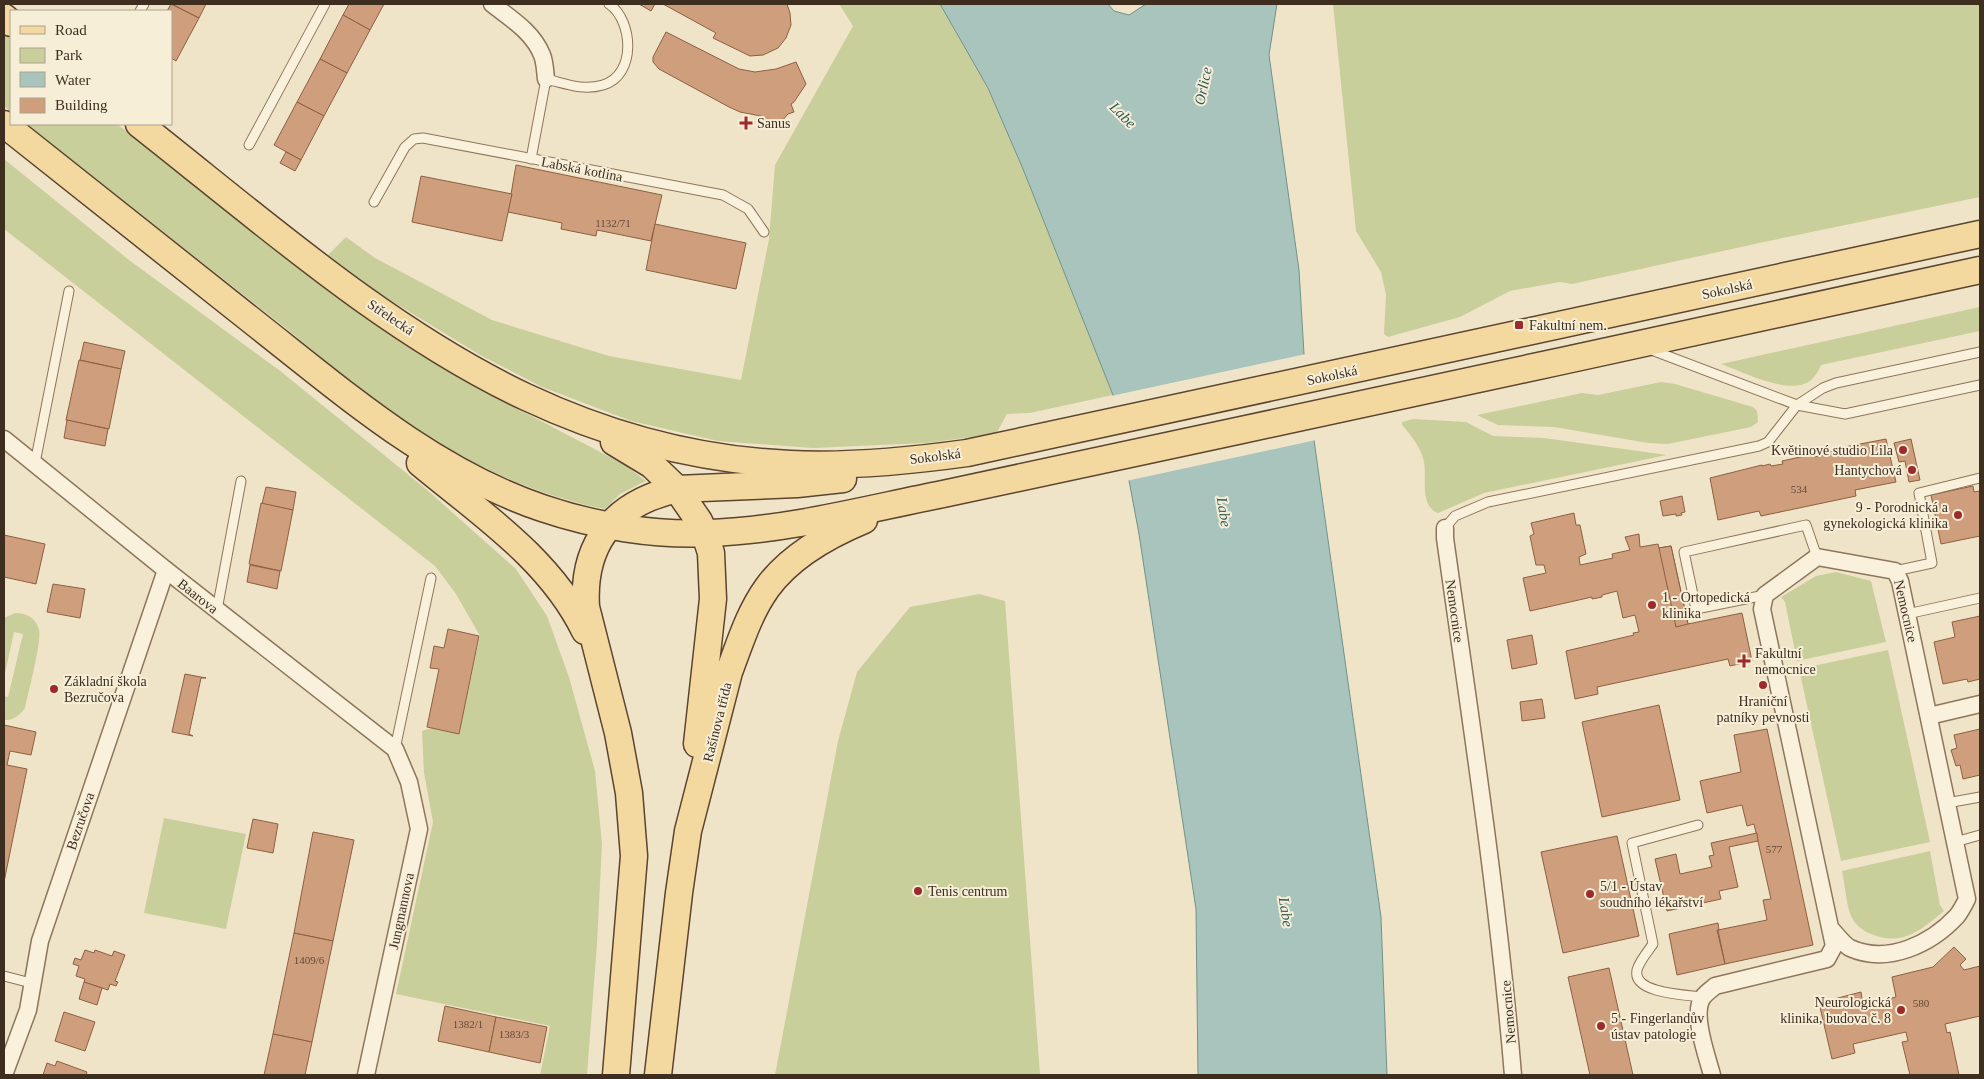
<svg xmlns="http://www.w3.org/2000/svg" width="1984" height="1079" font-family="'Times New Roman',serif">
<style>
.green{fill:#c9cf9b}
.water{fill:#a9c4bc;stroke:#6f938a}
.pier{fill:#f0e4c8}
.building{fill:#cf9f7d;stroke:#8d5f41}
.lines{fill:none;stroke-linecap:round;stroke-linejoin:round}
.service-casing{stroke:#8d765c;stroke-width:11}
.minor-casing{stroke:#8d765c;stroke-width:19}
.primary-casing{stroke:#5b4430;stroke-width:29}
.service{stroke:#faf1dc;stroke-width:9}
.minor{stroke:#faf1dc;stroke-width:16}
.primary{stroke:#f3d9a0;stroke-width:26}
.poi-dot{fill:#9e2a2b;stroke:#f7eed8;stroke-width:2}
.labels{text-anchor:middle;stroke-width:4;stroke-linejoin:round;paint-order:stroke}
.number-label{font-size:11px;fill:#624a37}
.poi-label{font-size:14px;fill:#3d2e20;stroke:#f7eed8;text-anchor:start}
.street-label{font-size:14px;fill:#3d2e20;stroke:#f7eed8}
.water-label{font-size:15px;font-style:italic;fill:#2f5d5a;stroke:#f7eed8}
</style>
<rect width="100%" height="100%" fill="#f0e4c8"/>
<g class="green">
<path d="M 839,4 L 940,4 L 988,88 L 1023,169 L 1113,395 L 1030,413 L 1007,414 L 996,434 L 926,443 L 813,448 L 718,441 L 631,421 L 542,387 L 480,355 L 367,286 L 326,257 L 346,237 L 375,258 L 492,320 L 609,356 L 741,380 L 769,239 L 775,165 L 853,26 Z"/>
<path d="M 1333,4 L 1980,4 L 1980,197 L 1764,242 L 1572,284 L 1560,282 L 1510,291 L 1460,317 L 1388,337 L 1384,334 L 1386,295 L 1381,272 L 1356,231 Z"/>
<path d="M 4,34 L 11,40 L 11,112 L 4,106 Z"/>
<path d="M 26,124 L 117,124 L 310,277 L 401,342 L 461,379 L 625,465 L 646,481 L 620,494 L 605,509 C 524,493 447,453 381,405 C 342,377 307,344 269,315 C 188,251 107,188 26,124 Z"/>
<path d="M 4,159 L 129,260 L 279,370 L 426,489 L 516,569 L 547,616 L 569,677 L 595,771 L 602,844 L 597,944 L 587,1075 L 540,1075 L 550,1026 L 396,994 L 433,822 L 424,773 L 422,731 L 431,728 L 459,734 L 480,636 L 456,594 L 435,566 L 4,229 Z"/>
<path d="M 1980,307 L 1980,331 L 1821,365 C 1819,370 1815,377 1810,381 C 1789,396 1743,372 1721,364 Z"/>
<path d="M 1661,382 L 1675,384 L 1753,407 L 1757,411 L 1758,422 L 1751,427 L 1668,444 L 1648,443 L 1554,427 L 1498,425 L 1477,415 L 1582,393 L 1598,395 Z"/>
<path d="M 1413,419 L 1466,422 L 1493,436 L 1544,438 L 1667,455 L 1484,493 L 1438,513 C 1419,506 1427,477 1424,462 C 1421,448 1411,435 1402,425 L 1402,422 Z"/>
<path d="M 1836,572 L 1871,581 L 1886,642 L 1797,661 L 1785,602 L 1781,597 L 1816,576 Z"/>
<path d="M 979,594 L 1005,601 L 1040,1075 L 775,1075 L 838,741 L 857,672 L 910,607 Z"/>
<path d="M 15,613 C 27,613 36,618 39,630 C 42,641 28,694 25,708 C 20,715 13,721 4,720 L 4,696 L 8,697 L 23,634 L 14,632 L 4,678 L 4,618 Z"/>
<path d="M 1888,650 L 1930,842 L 1841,861 L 1799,669 Z"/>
<path d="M 164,818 L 246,834 L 226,929 L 144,913 Z"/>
<path d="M 1930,851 L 1940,905 L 1944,911 C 1921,930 1902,947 1871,934 C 1863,931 1855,925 1851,916 C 1846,903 1845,885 1842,871 Z"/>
</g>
<path class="water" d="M 940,4 L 1108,4 L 1114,11 L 1129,15 L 1146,4 L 1277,4 L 1269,55 L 1299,270 L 1304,354 L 1314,440 L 1381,917 L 1387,1075 L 1198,1075 L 1196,909 L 1139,534 L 1113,395 L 1023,169 L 988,88 Z"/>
<path class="pier" d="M 1306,354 L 1316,440 L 1126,481 L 1111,396 Z"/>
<g class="building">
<path d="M 171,4 L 199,18 L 176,61 L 171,58 L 171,11 L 167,11 Z"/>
<path d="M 172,4 L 206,4 L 199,18 Z"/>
<path d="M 349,4 L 384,4 L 370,30 L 343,15 Z"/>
<path d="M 639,4 L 655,4 L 651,11 Z"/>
<path d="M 663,4 L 787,4 L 790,13 L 791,25 L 786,38 L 778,48 L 763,55 L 750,56 L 713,38 L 716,33 Z"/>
<path d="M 343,15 L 370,30 L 347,73 L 320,59 Z"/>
<path d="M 666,32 L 739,69 L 755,72 L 776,69 L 796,62 L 806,84 L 794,102 L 791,104 L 794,112 L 788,114 L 780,123 L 771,124 L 764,121 L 761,116 L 740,112 L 729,107 L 659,69 L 653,62 L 653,57 Z"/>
<path d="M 320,59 L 347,73 L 324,116 L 297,102 Z"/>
<path d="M 297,102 L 324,116 L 301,160 L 274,145 Z"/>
<path d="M 286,152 L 301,160 L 295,171 L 280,163 Z"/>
<path d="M 516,165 L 662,195 L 651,241 L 597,230 L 596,236 L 561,229 L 562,223 L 508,212 Z"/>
<path d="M 421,176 L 512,194 L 502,241 L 412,222 Z"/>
<path d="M 655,224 L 746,243 L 736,289 L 646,270 Z"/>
<path d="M 84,342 L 125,351 L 121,369 L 80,360 Z"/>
<path d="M 79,360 L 121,369 L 109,429 L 66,420 Z"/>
<path d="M 67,420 L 108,429 L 105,446 L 64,438 Z"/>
<path d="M 1886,439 L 1896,482 L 1855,490 L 1856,496 L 1761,516 L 1759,511 L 1718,520 L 1710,478 L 1762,465 L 1762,466 L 1770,464 L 1771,466 L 1783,464 L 1782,461 L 1814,454 L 1815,457 L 1827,454 L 1826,452 L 1834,451 L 1834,449 Z"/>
<path d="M 1911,439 L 1920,480 L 1909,482 L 1905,461 L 1899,462 L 1894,443 Z"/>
<path d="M 1973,486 L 1974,492 L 1980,491 L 1980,536 L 1941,544 L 1931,495 Z"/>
<path d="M 266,487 L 296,492 L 293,510 L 262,504 Z"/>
<path d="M 1682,496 L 1685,512 L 1681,513 L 1682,515 L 1676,516 L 1676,514 L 1663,516 L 1660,501 Z"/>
<path d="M 261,503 L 293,510 L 281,571 L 249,564 Z"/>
<path d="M 1574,513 L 1576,525 L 1580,525 L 1586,554 L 1579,557 L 1580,565 L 1613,558 L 1612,554 L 1630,550 L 1625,537 L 1639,534 L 1640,547 L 1658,544 L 1659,548 L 1671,546 L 1688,624 L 1742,613 L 1752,661 L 1730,666 L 1728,659 L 1597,687 L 1598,694 L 1575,699 L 1566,651 L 1634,635 L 1633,633 L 1639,632 L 1635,615 L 1623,618 L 1617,591 L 1602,595 L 1602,597 L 1592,599 L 1592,597 L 1530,611 L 1523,578 L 1546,573 L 1544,565 L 1536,565 L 1530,536 L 1534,534 L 1531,523 Z"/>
<path d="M 4,535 L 45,544 L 36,584 L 4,577 Z"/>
<path d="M 1671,546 L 1688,624 L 1676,627 L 1659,548 Z"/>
<path d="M 250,565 L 280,571 L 277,589 L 247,582 Z"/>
<path d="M 53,584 L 85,589 L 80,618 L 47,612 Z"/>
<path d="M 1980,616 L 1980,679 L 1968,682 L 1967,679 L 1943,684 L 1934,642 L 1955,637 L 1952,622 Z"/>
<path d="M 448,629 L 479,636 L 459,734 L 427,727 L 439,669 L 430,668 L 434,646 L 444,648 Z"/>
<path d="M 1532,635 L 1537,664 L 1512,669 L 1507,640 Z"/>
<path d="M 185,674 L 206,678 L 201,678 L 189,734 L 193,736 L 172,732 Z"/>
<path d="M 1542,699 L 1545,718 L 1522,721 L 1520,702 Z"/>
<path d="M 1659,705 L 1680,800 L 1602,817 L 1582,722 Z"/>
<path d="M 4,725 L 36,732 L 31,755 L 10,751 L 7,765 L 27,769 L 4,882 Z"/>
<path d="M 1767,729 L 1813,945 L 1725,964 L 1718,930 L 1767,920 L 1763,900 L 1771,899 L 1754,824 L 1747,826 L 1742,805 L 1707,813 L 1700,781 L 1741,772 L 1734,735 Z"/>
<path d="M 1980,729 L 1980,775 L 1963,779 L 1960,765 L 1956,766 L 1951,750 L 1957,748 L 1954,735 Z"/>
<path d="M 253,819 L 278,824 L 273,853 L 247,848 Z"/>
<path d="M 313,832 L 354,840 L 333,941 L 294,933 Z"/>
<path d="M 1757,833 L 1758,841 L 1729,847 L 1738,887 L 1719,891 L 1721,899 L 1667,911 L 1655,859 L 1676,854 L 1680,874 L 1712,867 L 1709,856 L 1714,855 L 1711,843 Z"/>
<path d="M 1617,836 L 1639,936 L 1563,953 L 1541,852 Z"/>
<path d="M 1718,923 L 1719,930 L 1717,930 L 1725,964 L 1677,975 L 1669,934 Z"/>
<path d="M 294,933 L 333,941 L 312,1042 L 273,1034 Z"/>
<path d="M 1954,947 L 1966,959 L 1960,965 L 1964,970 L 1980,966 L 1980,1016 L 1945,1024 L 1947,1033 L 1950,1032 L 1959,1075 L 1910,1075 L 1902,1042 L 1908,1041 L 1906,1032 L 1853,1044 L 1855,1053 L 1832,1059 L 1819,1003 L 1861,992 L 1863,1005 L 1896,997 L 1892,977 L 1933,967 Z"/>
<path d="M 85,950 L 94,953 L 95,950 L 112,956 L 114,951 L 125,955 L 115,981 L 118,982 L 116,986 L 110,984 L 108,990 L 84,982 L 85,979 L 76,976 L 79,966 L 73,964 L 75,958 L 81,960 Z"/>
<path d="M 1609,968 L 1633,1075 L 1590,1075 L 1568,977 Z"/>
<path d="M 84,982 L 102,988 L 97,1005 L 79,999 Z"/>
<path d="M 445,1006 L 496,1017 L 489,1052 L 438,1041 Z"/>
<path d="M 64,1012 L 95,1022 L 85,1051 L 55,1041 Z"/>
<path d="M 496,1017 L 547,1027 L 540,1063 L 489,1052 Z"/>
<path d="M 273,1034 L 312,1042 L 305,1075 L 264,1075 Z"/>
<path d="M 57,1061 L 87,1072 L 86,1075 L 43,1075 L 47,1063 L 55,1066 Z"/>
</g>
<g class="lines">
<defs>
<g id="service">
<path d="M 140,11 L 144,4"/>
<path d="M 249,145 L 325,4"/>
<path d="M 531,159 L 546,79 C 567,84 583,91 603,85 C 637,75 633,20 609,4"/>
<path d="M 374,202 L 405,147 L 414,139 L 423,138 L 723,195 L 748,209 L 764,232"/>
<path d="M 1649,349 L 1797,405 L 1823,388 L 1836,383 L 1980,352"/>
<path d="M 35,463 L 69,291"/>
<path d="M 1445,528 L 1455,516 L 1488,502 L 1759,446 L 1768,442 L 1797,405 L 1845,414 L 1980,385"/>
<path d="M 1895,571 L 1932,563 L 1919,493 L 1980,478"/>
<path d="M 1765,595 L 1696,609 L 1684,552 L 1806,525 L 1817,557"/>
<path d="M 217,610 L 241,481"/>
<path d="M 1907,614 L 1980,598"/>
<path d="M 395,749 L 431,578"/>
<path d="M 1947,803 L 1980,797"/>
<path d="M 1698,825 L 1632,843 L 1653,944 C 1648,951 1639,962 1637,970 C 1632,994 1688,995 1703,997"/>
<path d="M 1955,842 L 1980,835"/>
<path d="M 4,976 L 31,983"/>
</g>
<g id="minor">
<path d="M 492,4 C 510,18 533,32 542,55 C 545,62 545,71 546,79"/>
<path d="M 4,439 L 166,570 L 395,749 L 409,782 L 419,829 L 366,1075"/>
<path d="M 1445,528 L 1445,538 C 1470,717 1498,895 1513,1075"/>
<path d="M 1929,716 L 1980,704"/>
<path d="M 4,1075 L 28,1010 L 40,941 L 166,570"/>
<path d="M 1712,1075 C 1707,1056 1691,1013 1703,997 C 1706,993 1712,989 1715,986 L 1827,959 L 1834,946 L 1762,609 L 1765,595 L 1817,557 L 1895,571 L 1900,581 L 1967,899 C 1964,905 1961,911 1957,916 C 1931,944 1888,965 1850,948 C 1843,944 1837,935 1831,929"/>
</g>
<g id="primary">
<path d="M 4,17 L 11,23"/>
<path d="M 4,124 C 88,190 172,257 256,324 C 345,394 433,471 542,508 C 595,526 655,536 711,533 C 789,530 867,509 943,494 C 1041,473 1139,452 1237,431 C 1485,378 1732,324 1980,270"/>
<path d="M 139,124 C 260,219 386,331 526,397 C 609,436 699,460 790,464 C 849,467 909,461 967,453 L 1980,234"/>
<path d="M 614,442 L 652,465 L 677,489 L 699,521 L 705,534 L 711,553 L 713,599 L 697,744"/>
<path d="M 420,463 C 480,513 550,559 585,631"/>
<path d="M 616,1075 L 634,856 L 629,793 L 618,733 L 586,607 C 582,543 615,503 677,489 L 797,484 L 843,479"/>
<path d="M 658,1075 L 679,893 L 688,831 L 729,672 C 740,643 749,613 767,588 C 790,556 828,535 864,520"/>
</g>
</defs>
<use href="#service" class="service-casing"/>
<use href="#minor" class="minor-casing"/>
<use href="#primary" class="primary-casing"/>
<use href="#service" class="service"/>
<use href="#minor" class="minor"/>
<use href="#primary" class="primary"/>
</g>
<g class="poi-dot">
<path d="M743.5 115.5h5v5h5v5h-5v5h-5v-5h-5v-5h5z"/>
<rect x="1514" y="320" width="10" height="10" rx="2.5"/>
<circle cx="1903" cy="450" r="5"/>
<circle cx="1912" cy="470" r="5"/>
<circle cx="1958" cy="515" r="5"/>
<circle cx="1652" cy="605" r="5"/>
<path d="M1741.5 653.5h5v5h5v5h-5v5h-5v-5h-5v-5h5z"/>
<circle cx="1763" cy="685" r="5"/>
<circle cx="54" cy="689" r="5"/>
<circle cx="918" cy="891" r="5"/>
<circle cx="1590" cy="894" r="5"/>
<circle cx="1901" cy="1010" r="5"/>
<circle cx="1601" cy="1026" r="5"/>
</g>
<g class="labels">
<g class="number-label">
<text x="613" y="227">1132/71</text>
<text x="1799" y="493">534</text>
<text x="1774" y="853">577</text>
<text x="309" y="964">1409/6</text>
<text x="1921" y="1007">580</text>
<text x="468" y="1028">1382/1</text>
<text x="514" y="1038">1383/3</text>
</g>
<g class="poi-label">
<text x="757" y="128">Sanus</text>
<text x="1529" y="330">Fakultní nem.</text>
<text x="1893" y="455" text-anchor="end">Květinové studio Lila</text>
<text x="1902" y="475" text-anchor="end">Hantychová</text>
<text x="1948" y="512" text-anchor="end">9 - Porodnická a<tspan x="1948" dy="16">gynekologická klinika</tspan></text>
<text x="1662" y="602">1 - Ortopedická<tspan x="1662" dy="16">klinika</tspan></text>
<text x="1755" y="658">Fakultní<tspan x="1755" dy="16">nemocnice</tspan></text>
<text x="64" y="686">Základní škola<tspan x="64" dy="16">Bezručova</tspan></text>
<text x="1763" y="706" text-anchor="middle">Hraniční<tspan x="1763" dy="16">patníky pevnosti</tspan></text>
<text x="1600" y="891">5/1 - Ústav<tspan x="1600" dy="16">soudního lékařství</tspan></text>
<text x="928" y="896">Tenis centrum</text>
<text x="1891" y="1007" text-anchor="end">Neurologická<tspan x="1891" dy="16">klinika, budova č. 8</tspan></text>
<text x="1611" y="1023">5 - Fingerlandův<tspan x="1611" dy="16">ústav patologie</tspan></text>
</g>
<g class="street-label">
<text transform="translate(582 169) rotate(11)" y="5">Labská kotlina</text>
<text transform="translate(1727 289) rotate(-12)" y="5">Sokolská</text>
<text transform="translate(391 317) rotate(34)" y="5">Střelecká</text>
<text transform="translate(1332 375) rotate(-12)" y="5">Sokolská</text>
<text transform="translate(935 456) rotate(-7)" y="5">Sokolská</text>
<text transform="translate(198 596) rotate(38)" y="5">Baarova</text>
<text transform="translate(1455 611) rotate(82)" y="5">Nemocnice</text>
<text transform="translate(1906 611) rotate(77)" y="5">Nemocnice</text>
<text transform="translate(717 722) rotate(-76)" y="5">Rašínova třída</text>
<text transform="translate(80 821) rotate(-71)" y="5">Bezručova</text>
<text transform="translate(401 911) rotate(-78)" y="5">Jungmannova</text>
<text transform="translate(1508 1012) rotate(-95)" y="5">Nemocnice</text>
</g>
<g class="water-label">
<text transform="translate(1203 86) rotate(-78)" y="5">Orlice</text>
<text transform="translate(1123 115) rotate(45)" y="5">Labe</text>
<text transform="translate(1224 512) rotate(81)" y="5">Labe</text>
<text transform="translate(1286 912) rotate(81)" y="5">Labe</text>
</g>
</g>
<rect width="1984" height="1079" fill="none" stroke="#3d2e20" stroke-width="10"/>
<rect x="10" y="10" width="162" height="115" fill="#f7eed8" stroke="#ada18e"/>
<rect x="20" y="26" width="25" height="8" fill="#f3d9a0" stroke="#ada18e"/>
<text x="55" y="35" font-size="15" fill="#3d2e20">Road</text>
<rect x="20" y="48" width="25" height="15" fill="#c9cf9b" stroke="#ada18e"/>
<text x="55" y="60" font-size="15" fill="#3d2e20">Park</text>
<rect x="20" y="72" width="25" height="15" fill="#a9c4bc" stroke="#ada18e"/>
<text x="55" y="85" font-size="15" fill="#3d2e20">Water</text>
<rect x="20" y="98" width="25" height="15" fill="#cf9f7d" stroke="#ada18e"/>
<text x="55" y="110" font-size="15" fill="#3d2e20">Building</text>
</svg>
